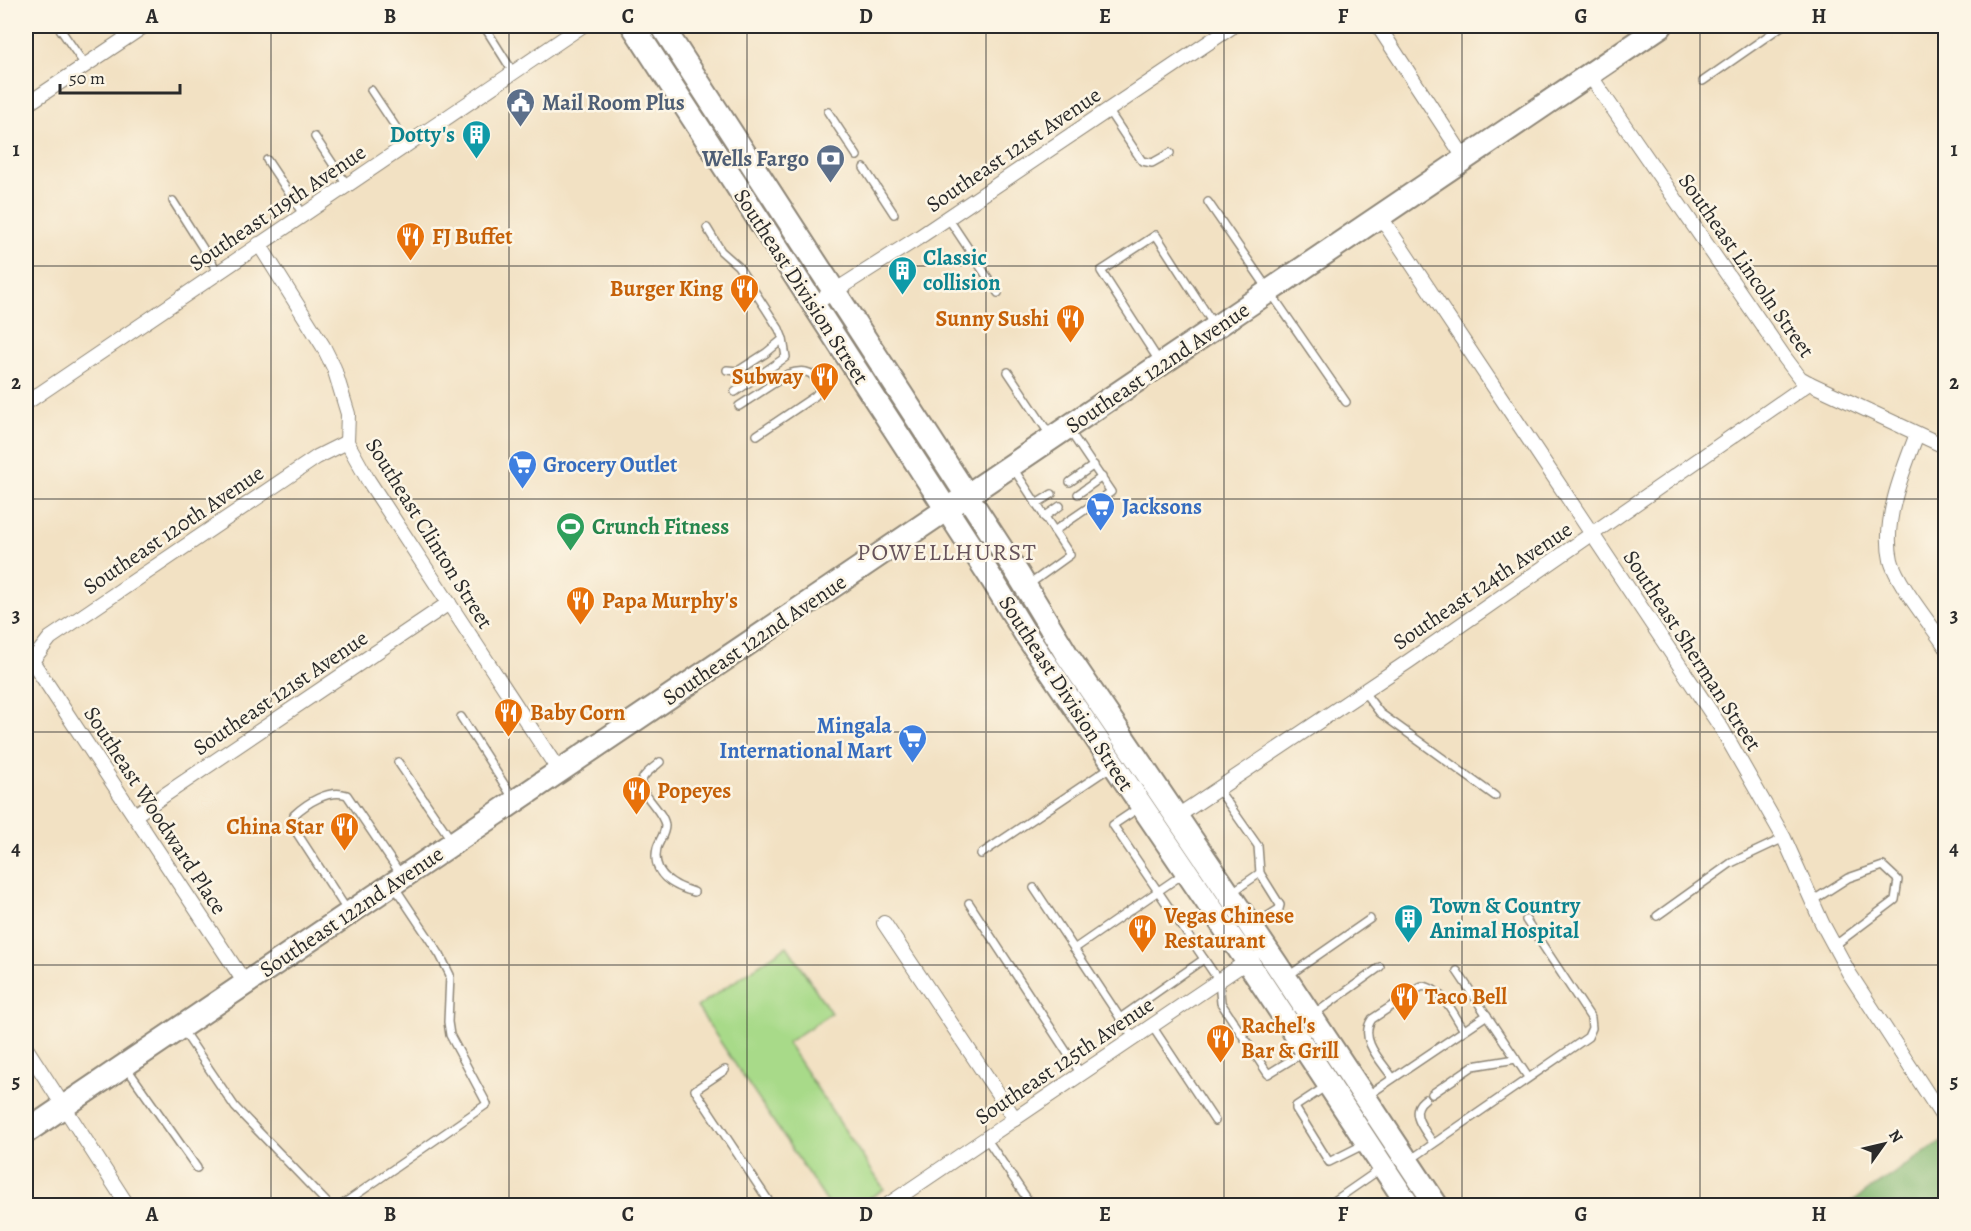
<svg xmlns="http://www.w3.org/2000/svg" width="1971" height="1231" font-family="Alegreya,serif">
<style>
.green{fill:#a8da89;stroke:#6a825a;stroke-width:1.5}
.forest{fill:#86ba75;stroke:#587250;stroke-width:1.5}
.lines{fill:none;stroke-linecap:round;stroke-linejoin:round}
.service-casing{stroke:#8e8677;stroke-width:10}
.minor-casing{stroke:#8e8677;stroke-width:16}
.primary-casing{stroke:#8e8677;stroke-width:26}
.service{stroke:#fff;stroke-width:7}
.minor{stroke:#fff;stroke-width:14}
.primary{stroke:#fff;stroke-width:22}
.grid{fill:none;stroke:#2b2b2b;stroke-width:1.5;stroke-opacity:0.55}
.labels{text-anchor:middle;stroke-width:5;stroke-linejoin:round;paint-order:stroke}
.service-label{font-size:22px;font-weight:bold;fill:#4e5e75;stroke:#fcf5e5;text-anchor:start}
.culture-label{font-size:22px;font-weight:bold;fill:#0d838f;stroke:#fcf5e5;text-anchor:start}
.street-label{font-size:22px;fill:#2b2b2b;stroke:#fcf5e5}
.food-label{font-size:22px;font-weight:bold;fill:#c56008;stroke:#fcf5e5;text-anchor:start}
.shop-label{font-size:22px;font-weight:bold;fill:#366cbe;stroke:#fcf5e5;text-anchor:start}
.leisure-label{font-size:22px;font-weight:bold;fill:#27864d;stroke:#fcf5e5;text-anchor:start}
.neighbourhood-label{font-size:24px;letter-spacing:1.5px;fill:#66535b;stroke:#fcf5e5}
.neatline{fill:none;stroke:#2b2b2b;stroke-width:2}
.grid-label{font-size:20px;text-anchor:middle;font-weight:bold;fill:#2b2b2b}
</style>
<rect width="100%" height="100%" fill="#fcf5e5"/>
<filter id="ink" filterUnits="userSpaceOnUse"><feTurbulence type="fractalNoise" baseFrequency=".0167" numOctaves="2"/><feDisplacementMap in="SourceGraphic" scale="12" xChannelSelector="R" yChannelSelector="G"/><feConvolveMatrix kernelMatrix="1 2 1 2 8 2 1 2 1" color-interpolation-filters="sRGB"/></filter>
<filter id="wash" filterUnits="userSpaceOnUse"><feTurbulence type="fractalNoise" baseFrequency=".008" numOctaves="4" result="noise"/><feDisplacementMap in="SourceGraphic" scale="24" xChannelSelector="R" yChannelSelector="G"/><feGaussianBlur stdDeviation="1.35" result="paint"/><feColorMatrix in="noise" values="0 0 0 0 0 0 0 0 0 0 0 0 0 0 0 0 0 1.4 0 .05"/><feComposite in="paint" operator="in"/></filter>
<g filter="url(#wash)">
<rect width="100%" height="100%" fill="#f2e1c3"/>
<path class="green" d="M 787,946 L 831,1013 L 787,1043 L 884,1189 L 859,1205 L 829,1205 L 697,1007 Z"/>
<path class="forest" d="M 1942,1141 L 1945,1146 L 1945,1205 L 1847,1205 Z"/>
</g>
<g filter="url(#ink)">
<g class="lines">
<defs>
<g id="service">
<path d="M 58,26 L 85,65"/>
<path d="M 484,26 L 513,72"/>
<path d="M 1703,81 L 1782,26"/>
<path d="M 371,90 L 407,144"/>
<path d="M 1108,110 L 1142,161 L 1152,163 L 1170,153"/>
<path d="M 828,112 L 857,156"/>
<path d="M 315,137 L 347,185"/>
<path d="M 267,160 L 303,214"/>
<path d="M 864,168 L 894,214"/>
<path d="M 173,201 L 218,272"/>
<path d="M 1208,202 L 1346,402"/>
<path d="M 948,218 L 998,293"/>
<path d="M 707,228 L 721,251 L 738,266 L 779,329 L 783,339 L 766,353 L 738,371 L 727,370"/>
<path d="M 1159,361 L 1101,271 L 1156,235 L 1214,325"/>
<path d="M 1008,372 L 1050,435"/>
<path d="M 735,392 L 786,357 L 783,339"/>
<path d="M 739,406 L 788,374 C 805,368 818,372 819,391 L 815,396 L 757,435"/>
<path d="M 1013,468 L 1070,555 L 1027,586"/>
<path d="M 1070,482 L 1094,465"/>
<path d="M 1078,494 L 1102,477"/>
<path d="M 1036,504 L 1052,494"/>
<path d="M 1044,517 L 1060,506"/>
<path d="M 1054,531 L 1111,492 L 1069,430"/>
<path d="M 1364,692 L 1380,713 L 1495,796"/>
<path d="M 461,717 L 513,798"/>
<path d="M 398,762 L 452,841"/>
<path d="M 660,762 C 655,767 646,772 643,778 C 635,792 665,811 665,826 C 665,834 659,841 657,848 C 651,874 673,886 694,892"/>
<path d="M 1218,789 L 1258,846 L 1260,873 L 1280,905 L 1279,909 L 1254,925"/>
<path d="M 1140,807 L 1113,825 L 1219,981 L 1221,1003 L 1268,1074 L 1304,1052"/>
<path d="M 981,854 L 1112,766"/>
<path d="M 1034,888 L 1134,1039"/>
<path d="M 1231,893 L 1260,873"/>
<path d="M 1812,901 L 1848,878 L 1883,866 L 1898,880 L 1895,900 L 1834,946"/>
<path d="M 969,903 L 1081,1074"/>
<path d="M 347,910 L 293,827 L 294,815 C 307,803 328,789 347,795 L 401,875"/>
<path d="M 1657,916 L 1731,863 L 1784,838"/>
<path d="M 1074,949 L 1183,874"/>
<path d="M 1457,971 L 1528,1077"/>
<path d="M 1288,976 L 1370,919"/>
<path d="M 1313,1015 L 1380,967"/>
<path d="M 1120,1018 L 1204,959"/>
<path d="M 1152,1026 L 1215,1121"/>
<path d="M 182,1029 L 235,1107 L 330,1206"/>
<path d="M 126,1067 L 197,1168"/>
<path d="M 725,1070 L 695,1090 L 772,1206"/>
<path d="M 1393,1078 C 1381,1061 1358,1039 1372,1019 L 1422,986 C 1443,988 1453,1014 1464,1030"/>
<path d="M 1325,1087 L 1296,1106 L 1296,1109 L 1329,1162 L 1365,1144"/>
<path d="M 1432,1094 L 1473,1066 L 1516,1059"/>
<path d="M 1367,1096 L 1487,1015"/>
<path d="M 1425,1099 C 1407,1112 1425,1130 1433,1143"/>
<path d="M 986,1138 L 1032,1206"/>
<path d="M 1410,1160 L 1588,1037 L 1592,1028 L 1591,1018 L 1526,920"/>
<path d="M 340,1206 L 487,1104 L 450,1035 L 448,1022 L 450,975 L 440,955 L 394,886"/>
<path d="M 1327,1206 L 1379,1170"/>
</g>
<g id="minor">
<path d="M 1378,26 L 1465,159"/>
<path d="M 1589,74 L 1785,358 L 1800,378 L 1809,383 L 1946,447"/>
<path d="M 26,105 L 144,26"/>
<path d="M 1380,216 L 1722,729 L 1784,838 L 1822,923 L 1849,973 L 1946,1122"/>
<path d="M 259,244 L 323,346 L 334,368 L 348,414 L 347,442 L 368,480 L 559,771"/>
<path d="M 814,304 L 918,238 L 1233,26"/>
<path d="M 26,403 L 582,26"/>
<path d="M 1917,434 C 1903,470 1882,521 1891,560 C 1896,582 1932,626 1946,647"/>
<path d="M 135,815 L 449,603"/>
<path d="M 1176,817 L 1409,661 L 1809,383"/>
<path d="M 884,923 L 1015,1119"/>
<path d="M 245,983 L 32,661 L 50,638 L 317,457 L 347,442"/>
<path d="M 26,1048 L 128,1206"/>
<path d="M 886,1206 L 1252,958"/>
</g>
<g id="primary">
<path d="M 633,26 L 993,581 L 1026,635 L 1247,961 L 1409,1206"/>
<path d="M 662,26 L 1018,574 L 1067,655 L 1275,962 L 1437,1206"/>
<path d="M 26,1132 L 1661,26"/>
</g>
</defs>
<use href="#service" class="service-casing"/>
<use href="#minor" class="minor-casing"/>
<use href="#primary" class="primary-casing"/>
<use href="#service" class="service"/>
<use href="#minor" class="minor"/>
<use href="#primary" class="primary"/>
</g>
</g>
<path class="grid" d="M 271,26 L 271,1206M 509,26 L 509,1206M 747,26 L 747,1206M 986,26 L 986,1206M 1224,26 L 1224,1206M 1462,26 L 1462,1206M 1700,26 L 1700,1206M 26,266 L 1946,266M 26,499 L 1946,499M 26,732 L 1946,732M 26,965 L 1946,965"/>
<defs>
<symbol id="civic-pin" viewBox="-11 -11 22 30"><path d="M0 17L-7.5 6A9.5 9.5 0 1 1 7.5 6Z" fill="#5c6f8a" stroke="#fcf5e5"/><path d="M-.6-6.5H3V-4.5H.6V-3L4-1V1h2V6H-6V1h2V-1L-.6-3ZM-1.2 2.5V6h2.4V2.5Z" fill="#fff"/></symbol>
<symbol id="building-pin" viewBox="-11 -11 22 30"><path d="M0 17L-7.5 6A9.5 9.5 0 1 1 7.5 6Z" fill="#0f9aa8" stroke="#fcf5e5"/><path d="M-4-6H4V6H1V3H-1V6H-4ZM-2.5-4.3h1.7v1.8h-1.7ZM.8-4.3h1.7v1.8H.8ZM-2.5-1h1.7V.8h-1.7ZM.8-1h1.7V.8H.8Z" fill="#fff"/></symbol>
<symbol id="bank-pin" viewBox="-11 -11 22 30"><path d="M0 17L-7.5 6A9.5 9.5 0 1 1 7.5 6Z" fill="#5c6f8a" stroke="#fcf5e5"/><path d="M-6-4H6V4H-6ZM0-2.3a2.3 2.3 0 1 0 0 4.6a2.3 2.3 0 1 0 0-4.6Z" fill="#fff"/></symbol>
<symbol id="restaurant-pin" viewBox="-11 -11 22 30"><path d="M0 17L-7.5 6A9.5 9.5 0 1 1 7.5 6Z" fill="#e8710a" stroke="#fcf5e5"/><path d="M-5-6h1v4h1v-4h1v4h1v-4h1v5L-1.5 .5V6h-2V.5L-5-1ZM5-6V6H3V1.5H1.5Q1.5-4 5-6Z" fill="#fff"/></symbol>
<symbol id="supermarket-pin" viewBox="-11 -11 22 30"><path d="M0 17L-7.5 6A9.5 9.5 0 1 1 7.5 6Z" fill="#3f7fe0" stroke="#fcf5e5"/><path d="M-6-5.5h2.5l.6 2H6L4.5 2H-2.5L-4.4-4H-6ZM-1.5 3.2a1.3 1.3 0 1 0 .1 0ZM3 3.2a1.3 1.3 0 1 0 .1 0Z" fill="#fff"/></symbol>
<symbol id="stadium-pin" viewBox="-11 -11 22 30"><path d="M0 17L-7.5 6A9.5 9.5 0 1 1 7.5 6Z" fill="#2e9e5b" stroke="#fcf5e5"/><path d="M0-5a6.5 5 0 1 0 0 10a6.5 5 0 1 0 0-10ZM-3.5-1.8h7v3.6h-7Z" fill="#fff"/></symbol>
</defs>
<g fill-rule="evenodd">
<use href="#civic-pin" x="504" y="86" width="33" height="45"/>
<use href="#building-pin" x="460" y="118" width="33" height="45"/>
<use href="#bank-pin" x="814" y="142" width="33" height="45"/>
<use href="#restaurant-pin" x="394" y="220" width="33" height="45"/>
<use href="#building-pin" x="886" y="254" width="33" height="45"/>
<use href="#restaurant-pin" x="728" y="272" width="33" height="45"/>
<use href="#restaurant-pin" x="1054" y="302" width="33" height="45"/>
<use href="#restaurant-pin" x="808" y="360" width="33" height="45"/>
<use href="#supermarket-pin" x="506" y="448" width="33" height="45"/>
<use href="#supermarket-pin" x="1084" y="490" width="33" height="45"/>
<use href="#stadium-pin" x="554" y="510" width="33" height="45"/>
<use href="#restaurant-pin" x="564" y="584" width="33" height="45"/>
<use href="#restaurant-pin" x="492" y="696" width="33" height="45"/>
<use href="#supermarket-pin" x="896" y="722" width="33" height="45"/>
<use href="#restaurant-pin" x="620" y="774" width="33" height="45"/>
<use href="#restaurant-pin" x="328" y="810" width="33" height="45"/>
<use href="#building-pin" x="1392" y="902" width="33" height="45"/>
<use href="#restaurant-pin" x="1126" y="912" width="33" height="45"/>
<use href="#restaurant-pin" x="1388" y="980" width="33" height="45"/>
<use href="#restaurant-pin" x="1204" y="1022" width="33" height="45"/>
</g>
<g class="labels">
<g class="service-label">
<text x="542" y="110">Mail Room Plus</text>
<text x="809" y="166" text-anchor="end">Wells Fargo</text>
</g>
<g class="culture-label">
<text x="455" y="142" text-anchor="end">Dotty's</text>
<text x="923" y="265">Classic<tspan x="923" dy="25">collision</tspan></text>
<text x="1430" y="913">Town &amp; Country<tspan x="1430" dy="25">Animal Hospital</tspan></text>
</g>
<g class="street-label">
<text transform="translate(1013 149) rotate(-34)" y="8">Southeast 121st Avenue</text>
<text transform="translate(277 207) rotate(-34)" y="8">Southeast 119th Avenue</text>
<text transform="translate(1747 265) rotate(55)" y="8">Southeast Lincoln Street</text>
<text transform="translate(802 286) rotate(57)" y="8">Southeast Division Street</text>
<text transform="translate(1157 367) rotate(-34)" y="8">Southeast 122nd Avenue</text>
<text transform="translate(173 529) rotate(-34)" y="8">Southeast 120th Avenue</text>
<text transform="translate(430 533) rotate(58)" y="8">Southeast Clinton Street</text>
<text transform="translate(1482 585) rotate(-34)" y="8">Southeast 124th Avenue</text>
<text transform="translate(754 639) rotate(-34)" y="8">Southeast 122nd Avenue</text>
<text transform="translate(1693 650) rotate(57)" y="8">Southeast Sherman Street</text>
<text transform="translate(280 692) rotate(-34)" y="8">Southeast 121st Avenue</text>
<text transform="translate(1067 693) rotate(57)" y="8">Southeast Division Street</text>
<text transform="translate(156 810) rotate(57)" y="8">Southeast Woodward Place</text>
<text transform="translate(351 911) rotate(-34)" y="8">Southeast 122nd Avenue</text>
<text transform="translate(1064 1060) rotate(-34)" y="8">Southeast 125th Avenue</text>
</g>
<g class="food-label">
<text x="432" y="244">FJ Buffet</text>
<text x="723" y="296" text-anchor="end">Burger King</text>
<text x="1049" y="326" text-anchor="end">Sunny Sushi</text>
<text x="803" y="384" text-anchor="end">Subway</text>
<text x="602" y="608">Papa Murphy's</text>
<text x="530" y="720">Baby Corn</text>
<text x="657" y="798">Popeyes</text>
<text x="324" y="834" text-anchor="end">China Star</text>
<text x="1164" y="923">Vegas Chinese<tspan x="1164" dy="25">Restaurant</tspan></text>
<text x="1425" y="1004">Taco Bell</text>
<text x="1241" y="1033">Rachel's<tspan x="1241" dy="25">Bar &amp; Grill</tspan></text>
</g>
<g class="shop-label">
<text x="543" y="472">Grocery Outlet</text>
<text x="1122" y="514">Jacksons</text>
<text x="892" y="733" text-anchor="end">Mingala<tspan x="892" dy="25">International Mart</tspan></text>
</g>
<g class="leisure-label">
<text x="592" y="534">Crunch Fitness</text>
</g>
<g class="neighbourhood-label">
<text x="947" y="560">POWELLHURST</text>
</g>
</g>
<rect width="1971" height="1231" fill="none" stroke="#fcf5e5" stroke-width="66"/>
<g transform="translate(1884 1144) rotate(56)" stroke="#fcf5e5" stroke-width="4.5" paint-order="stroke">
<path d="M0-4.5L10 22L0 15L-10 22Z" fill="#2b2b2b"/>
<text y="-9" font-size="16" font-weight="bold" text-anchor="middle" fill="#2b2b2b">N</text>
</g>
<path d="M60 84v9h120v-9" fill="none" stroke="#2b2b2b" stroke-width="3"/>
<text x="69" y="84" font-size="18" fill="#2b2b2b" stroke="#fcf5e5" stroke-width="4.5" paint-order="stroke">50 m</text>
<rect x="33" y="33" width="1905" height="1165" class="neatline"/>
<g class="grid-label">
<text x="152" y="23">A</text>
<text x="390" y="23">B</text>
<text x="628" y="23">C</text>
<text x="866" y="23">D</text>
<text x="1105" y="23">E</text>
<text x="1343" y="23">F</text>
<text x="1581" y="23">G</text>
<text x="1819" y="23">H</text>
<text x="16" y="156">1</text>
<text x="1954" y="156">1</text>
<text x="16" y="389">2</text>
<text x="1954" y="389">2</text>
<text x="16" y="622">3</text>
<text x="1954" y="622">3</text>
<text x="16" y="855">4</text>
<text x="1954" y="855">4</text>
<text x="16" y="1088">5</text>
<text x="1954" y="1088">5</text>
<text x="152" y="1221">A</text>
<text x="390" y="1221">B</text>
<text x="628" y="1221">C</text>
<text x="866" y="1221">D</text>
<text x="1105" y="1221">E</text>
<text x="1343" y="1221">F</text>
<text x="1581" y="1221">G</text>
<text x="1819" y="1221">H</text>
</g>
</svg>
